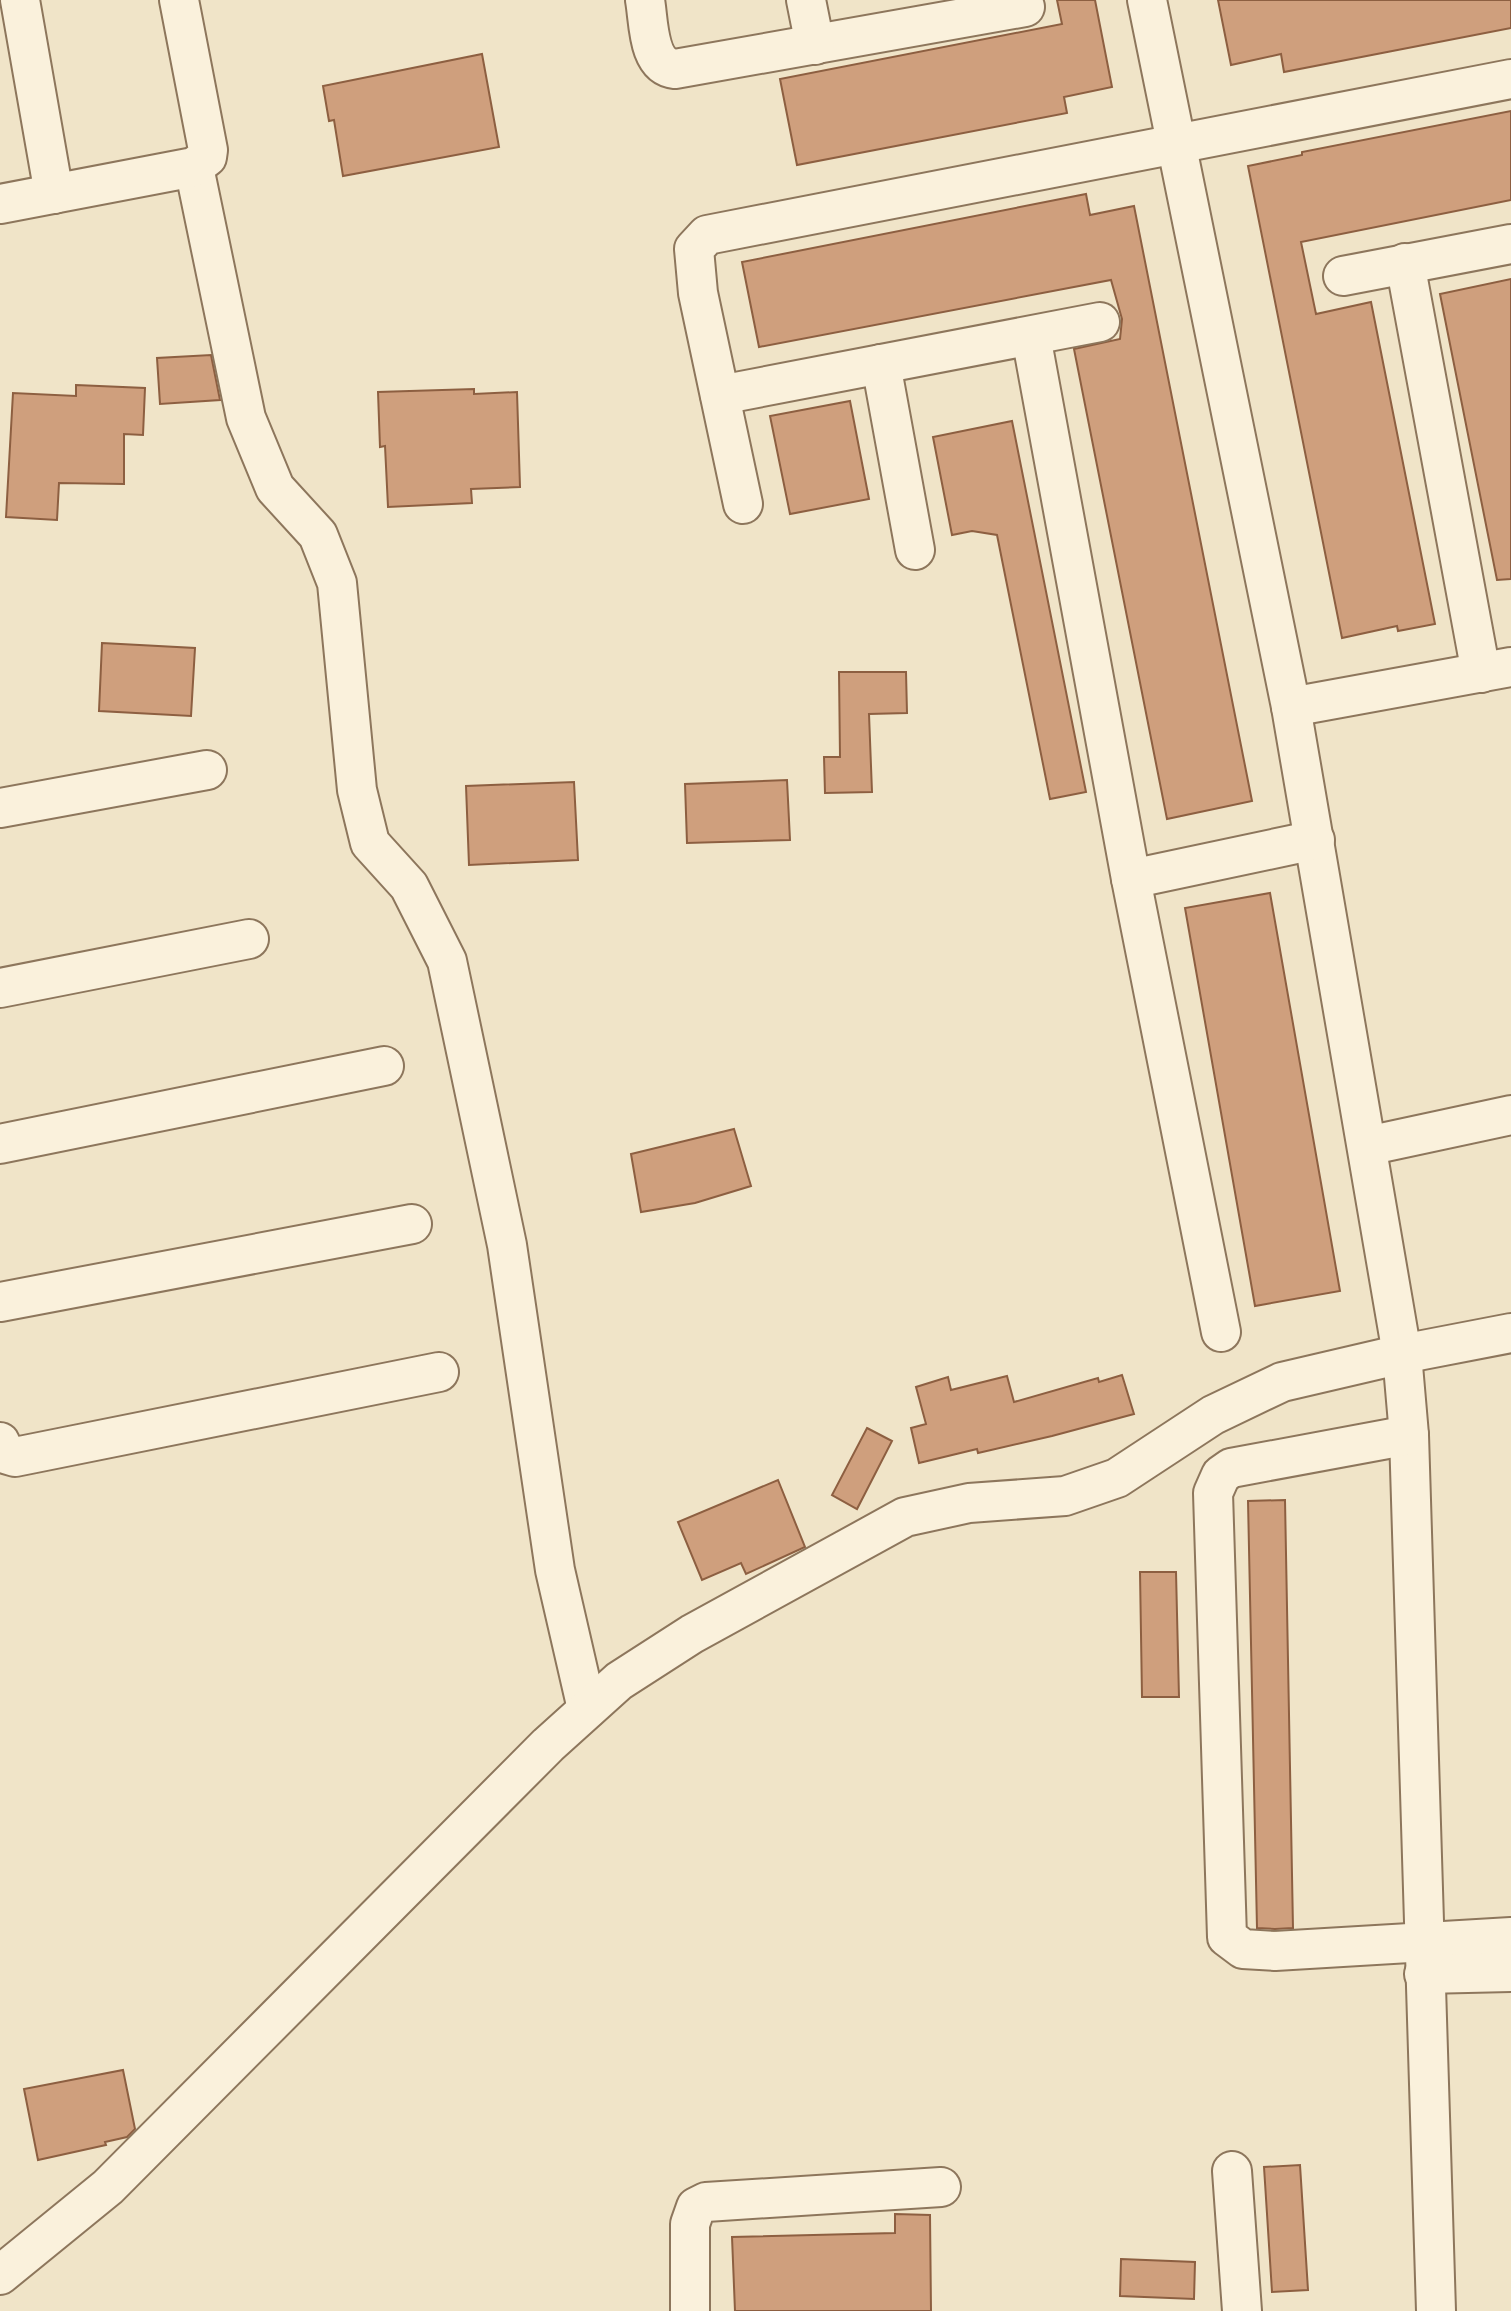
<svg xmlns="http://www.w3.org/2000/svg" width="1511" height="2311" font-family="'Roboto Serif',serif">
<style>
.building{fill:#cf9f7d;stroke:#8d5f41;stroke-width:2}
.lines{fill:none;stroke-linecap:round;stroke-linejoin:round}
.minor-casing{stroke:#8d765c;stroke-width:42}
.minor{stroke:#faf1dc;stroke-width:38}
</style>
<rect width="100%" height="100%" fill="#f0e4c8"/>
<g class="building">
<path d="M 1057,0 L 1095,0 L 1112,87 L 1064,97 L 1067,113 L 797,165 L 780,79 L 1062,24 Z"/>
<path d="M 1218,0 L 1511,0 L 1511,28 L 1284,72 L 1281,54 L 1231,65 Z"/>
<path d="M 482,54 L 499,147 L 343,176 L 334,120 L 329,121 L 323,86 Z"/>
<path d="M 1511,111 L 1511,200 L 1301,242 L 1316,314 L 1371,302 L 1435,624 L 1398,631 L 1397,626 L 1342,638 L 1248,166 L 1302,155 L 1302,152 Z"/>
<path d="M 1086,194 L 1090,215 L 1134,206 L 1252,801 L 1167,819 L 1074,349 L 1120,339 L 1122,319 L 1111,280 L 759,347 L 742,262 Z"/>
<path d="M 1511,279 L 1511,579 L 1497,580 L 1440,294 Z"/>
<path d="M 211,355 L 220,400 L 160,404 L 157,358 Z"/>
<path d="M 76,385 L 145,388 L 143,435 L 124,434 L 124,484 L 59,483 L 57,520 L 6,517 L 13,393 L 76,396 Z"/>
<path d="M 474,389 L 474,394 L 517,392 L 520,487 L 471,489 L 472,503 L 388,507 L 385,446 L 380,447 L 378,392 Z"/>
<path d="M 850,401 L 869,499 L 790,514 L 770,416 Z"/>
<path d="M 1012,421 L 1086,792 L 1050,799 L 997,535 L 972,531 L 952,535 L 933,437 Z"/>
<path d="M 102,643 L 195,648 L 191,716 L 99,711 Z"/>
<path d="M 839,672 L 906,672 L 907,713 L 869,714 L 872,792 L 825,793 L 824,757 L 840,757 Z"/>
<path d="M 787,780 L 790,840 L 687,843 L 685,784 Z"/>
<path d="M 574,782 L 578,860 L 469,865 L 466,786 Z"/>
<path d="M 1270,893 L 1340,1291 L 1255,1306 L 1185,908 Z"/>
<path d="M 734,1129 L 751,1186 L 695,1203 L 641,1212 L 631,1154 Z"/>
<path d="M 1122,1375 L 1134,1414 L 1052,1436 L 978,1453 L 977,1449 L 919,1463 L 911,1428 L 926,1424 L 916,1387 L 948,1377 L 951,1390 L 1007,1376 L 1014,1402 L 1098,1378 L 1099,1382 Z"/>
<path d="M 867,1428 L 892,1441 L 857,1509 L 832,1495 Z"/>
<path d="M 778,1480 L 805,1547 L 746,1574 L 741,1563 L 702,1580 L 678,1522 Z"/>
<path d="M 1285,1500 L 1293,1928 L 1275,1929 L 1257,1928 L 1248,1501 Z"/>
<path d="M 1140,1572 L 1176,1572 L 1179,1697 L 1142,1697 Z"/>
<path d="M 123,2070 L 135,2129 L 127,2137 L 105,2142 L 106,2145 L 38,2160 L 24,2089 Z"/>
<path d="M 1300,2165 L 1308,2290 L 1272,2292 L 1264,2167 Z"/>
<path d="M 895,2214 L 930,2215 L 931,2311 L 735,2311 L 732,2237 L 895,2233 Z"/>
<path d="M 1121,2259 L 1195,2262 L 1194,2299 L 1120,2296 Z"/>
</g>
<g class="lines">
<defs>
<g id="minor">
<path d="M 20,0 L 54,194"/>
<path d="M 645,0 C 649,22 647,66 675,69 L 1025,7"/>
<path d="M 806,0 L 815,45"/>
<path d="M 1147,0 L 1291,707 L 1402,1354 L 1409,1435 L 1436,2311"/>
<path d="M 194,167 L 246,418 L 275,488 L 318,535 L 337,583 L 357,790 L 370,843 L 409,886 L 447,961 L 507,1245 L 555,1570 L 587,1709"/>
<path d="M 0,204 L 194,167 L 207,157 L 208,150 L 179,0"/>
<path d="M 1405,263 L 1481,673"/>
<path d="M 1343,276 L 1511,244"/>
<path d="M 1031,336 L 1131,879 L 1221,1332"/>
<path d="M 881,364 L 915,550"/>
<path d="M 720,395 L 1100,322"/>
<path d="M 743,504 L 698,293 L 694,249 L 707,235 L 1511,79"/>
<path d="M 1291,707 L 1511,667"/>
<path d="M 0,808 L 207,770"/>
<path d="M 1131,879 L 1315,840"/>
<path d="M 0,988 L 249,939"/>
<path d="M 0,1144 L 384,1066"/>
<path d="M 1367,1146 L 1511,1115"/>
<path d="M 0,1302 L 412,1224"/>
<path d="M 1409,1435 L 1231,1468 L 1221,1475 L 1213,1493 L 1227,1937 L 1243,1949 L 1275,1951 L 1511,1937"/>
<path d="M 0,1442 L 5,1454 L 15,1457 L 439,1372"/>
<path d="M 1424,1974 L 1511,1972"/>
<path d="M 1232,2171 L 1242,2311"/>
<path d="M 0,2275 L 108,2187 L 548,1745 L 619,1681 L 692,1634 L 905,1517 L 969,1503 L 1065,1496 L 1117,1478 L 1213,1415 L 1282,1382 L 1402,1354 L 1511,1333"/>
<path d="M 690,2311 L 690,2224 L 696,2207 L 706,2202 L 941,2187"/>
</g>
</defs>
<use href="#minor" class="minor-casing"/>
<use href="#minor" class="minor"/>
</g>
</svg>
